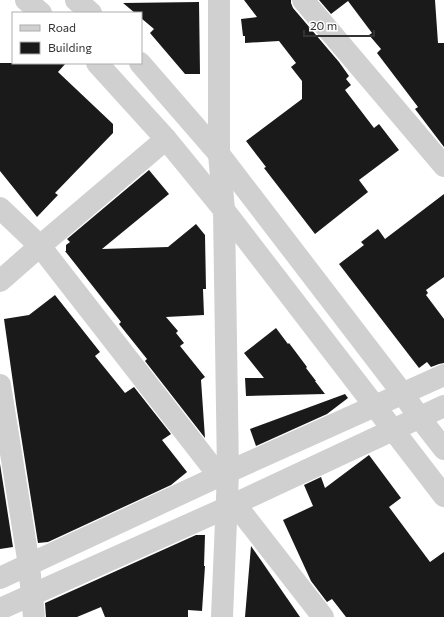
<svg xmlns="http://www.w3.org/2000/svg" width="444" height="617" font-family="Commissioner,sans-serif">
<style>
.building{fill:#1a1a1a}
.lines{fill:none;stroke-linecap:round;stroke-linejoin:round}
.minor{stroke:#d0d0d0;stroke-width:22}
.tertiary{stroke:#d0d0d0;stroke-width:22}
</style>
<rect width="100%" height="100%" fill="#fff"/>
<g class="building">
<path d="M 244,0 L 291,0 L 291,3 L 293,8 L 339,62 L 349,76 L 346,79 L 351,85 L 345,90 L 374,128 L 379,124 L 399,150 L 359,180 L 368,192 L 315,234 L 264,168 L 266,167 L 246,141 L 302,99 L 302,81 L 291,67 L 296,63 L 279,41 L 245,43 L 245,36 L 243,36 L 241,19 L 257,17 Z"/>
<path d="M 319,0 L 435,0 L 438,43 L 444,43 L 444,147 L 415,109 L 418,107 L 377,53 L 381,49 L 369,35 L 372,33 L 348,1 L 331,14 Z"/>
<path d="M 199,2 L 200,74 L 185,74 L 150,33 L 154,29 L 141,18 L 141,13 L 135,13 L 123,3 Z"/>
<path d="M 0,63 L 66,63 L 58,72 L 113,124 L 113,133 L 55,193 L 58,195 L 37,217 L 0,171 Z"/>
<path d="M 149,170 L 169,194 L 102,249 L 168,247 L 196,224 L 205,235 L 206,289 L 203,289 L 204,315 L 166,317 L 178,331 L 176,333 L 184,343 L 180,346 L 205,377 L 201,380 L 205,438 L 145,361 L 147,359 L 119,324 L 121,322 L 65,251 L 66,251 L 66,245 L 70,242 L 67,239 Z"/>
<path d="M 444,194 L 444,277 L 426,290 L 428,293 L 426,295 L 444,319 L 444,363 L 439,364 L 431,367 L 427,362 L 419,368 L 339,264 L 364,245 L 361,242 L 378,229 L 385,239 Z"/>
<path d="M 55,295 L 100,352 L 95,356 L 125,393 L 134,387 L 171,434 L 162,440 L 187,472 L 171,485 L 48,542 L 38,543 L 16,404 L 4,319 L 29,315 Z"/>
<path d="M 276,328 L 288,344 L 289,343 L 307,367 L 306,368 L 316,381 L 315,381 L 325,394 L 246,396 L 245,378 L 264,378 L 244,353 Z"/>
<path d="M 345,394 L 348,398 L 327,414 L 256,446 L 250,429 Z"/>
<path d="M 369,455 L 401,498 L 389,507 L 430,562 L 444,552 L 444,617 L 346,617 L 332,599 L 327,602 L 311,581 L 283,520 L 313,506 L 304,485 L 321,477 L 325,488 Z"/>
<path d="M 0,464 L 13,547 L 0,549 Z"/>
<path d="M 196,535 L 205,535 L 204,566 L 205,566 L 202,611 L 188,610 L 188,617 L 105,617 L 101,607 L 77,617 L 46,617 L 45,603 Z"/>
<path d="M 251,546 L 300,617 L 245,617 Z"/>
</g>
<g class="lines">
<g class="minor">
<path d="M 303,0 L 444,166"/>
<path d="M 0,208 L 40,246 L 219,476"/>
<path d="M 0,281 L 40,246 L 166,139"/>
<path d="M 0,385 L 29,565 L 34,617"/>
<path d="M 235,504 L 323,617"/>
<path d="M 0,578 L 219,476 L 444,375"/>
<path d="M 0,609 L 226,508 L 444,406"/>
</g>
<g class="tertiary">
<path d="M 26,0 L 41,13"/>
<path d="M 76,0 L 91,13"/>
<path d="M 219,0 L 219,154 L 224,210 L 228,473 L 222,617"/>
<path d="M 97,63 L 166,139 L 224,210 L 444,496"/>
<path d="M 140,63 L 219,154 L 403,394 L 419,417 L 444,449"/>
</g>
</g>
<rect x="12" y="12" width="130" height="52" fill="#ffffff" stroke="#adadad"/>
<rect x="20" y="25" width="20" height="6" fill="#d0d0d0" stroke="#adadad"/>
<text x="48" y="32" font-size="12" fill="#333333">Road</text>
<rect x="20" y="42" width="20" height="12" fill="#1a1a1a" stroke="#adadad"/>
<text x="48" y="52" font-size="12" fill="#333333">Building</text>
<path d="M304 30v6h70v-6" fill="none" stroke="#333333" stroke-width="2"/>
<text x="310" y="30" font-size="12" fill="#333333" stroke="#ffffff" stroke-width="3" paint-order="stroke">20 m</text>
</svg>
